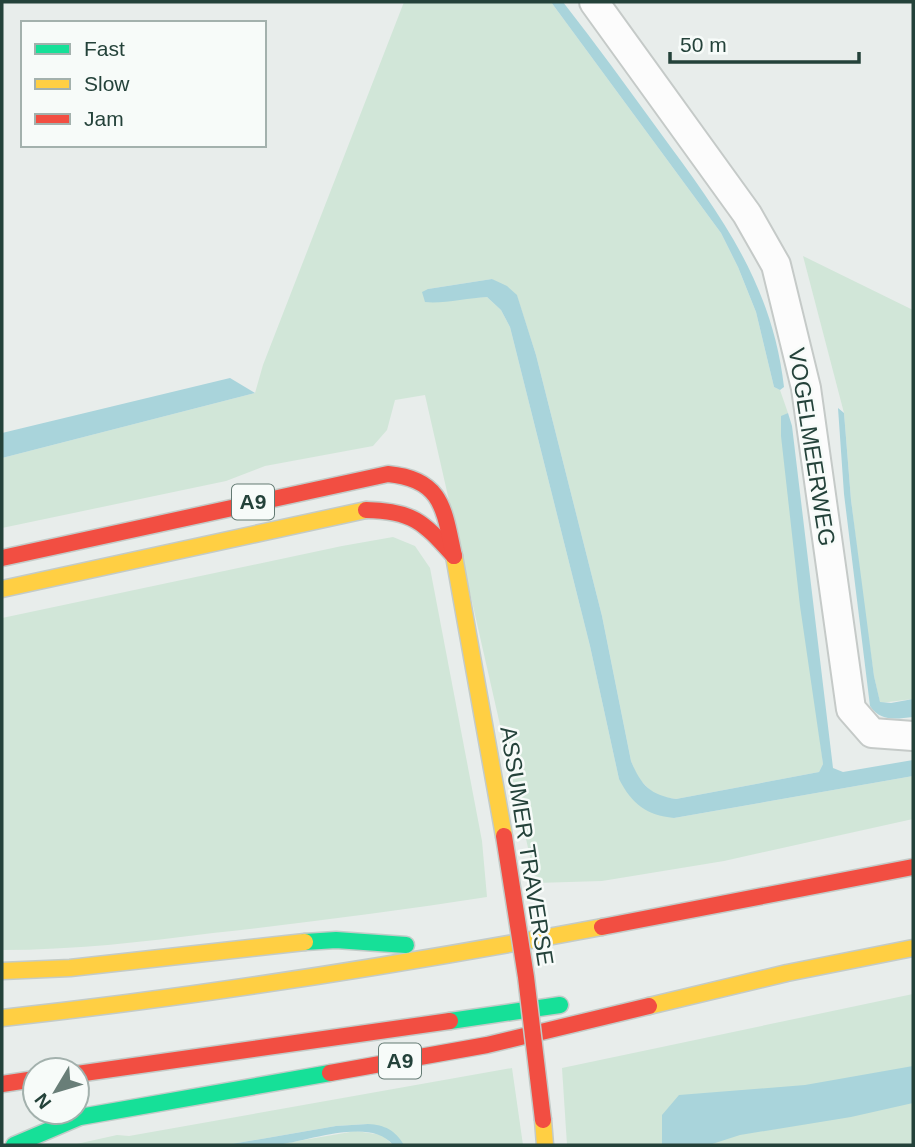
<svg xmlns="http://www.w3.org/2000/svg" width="915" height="1147" font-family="Helvetica,sans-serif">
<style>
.green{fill:#d1e6d8}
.water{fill:#a9d4db}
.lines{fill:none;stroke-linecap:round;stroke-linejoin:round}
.street-casing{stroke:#c5cac8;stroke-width:32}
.fast-casing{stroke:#c3cbc8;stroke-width:19}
.slow-casing{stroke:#c3cbc8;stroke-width:19}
.jam-casing{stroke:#c3cbc8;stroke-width:19}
.street{stroke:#fcfcfc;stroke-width:28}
.fast{stroke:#16e098;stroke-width:16}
.slow{stroke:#ffcf43;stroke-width:16}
.jam{stroke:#f24e42;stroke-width:16}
.jam-bridge-casing{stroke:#c3cbc8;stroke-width:19;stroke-linecap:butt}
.jam-bridge{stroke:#f24e42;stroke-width:16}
.labels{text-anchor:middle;stroke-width:5;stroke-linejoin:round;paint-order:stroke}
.shield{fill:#f7fbf9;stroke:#637a73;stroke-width:2}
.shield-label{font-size:21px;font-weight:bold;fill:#24423a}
.street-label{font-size:23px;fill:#24423a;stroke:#f7fbf9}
</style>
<rect width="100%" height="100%" fill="#e8edeb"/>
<g class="green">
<path d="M 404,2 L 551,2 L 721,233 L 738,267 L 756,312 L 774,387 L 780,390 L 788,413 L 781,417 L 823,764 L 819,772 L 676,799 L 656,796 L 638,778 L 631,761 L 602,616 L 536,355 L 517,296 L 492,279 L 428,289 L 462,298 L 487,297 L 501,310 L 510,327 L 590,646 L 619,779 L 674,818 L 913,776 L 913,819 L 724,861 L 602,881 L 536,883 L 425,395 L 395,400 L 387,430 L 373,446 L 265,466 L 226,481 L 2,528 L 2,458 L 255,393 L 263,365 Z"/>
<path d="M 803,256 L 913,310 L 913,699 L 880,703 L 874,676 L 863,600 L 851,500 L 844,413 Z"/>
<path d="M 393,537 L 415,546 L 430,568 L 482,841 L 487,897 C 396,911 305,923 213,933 C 143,942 73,950 2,950 L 2,618 L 342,546 Z"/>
<path d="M 913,994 L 913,1145 L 567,1145 L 562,1068 Z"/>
<path d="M 512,1068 L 523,1145 L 404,1145 L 368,1124 L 336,1126 L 226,1145 L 72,1145 L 117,1135 L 129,1136 Z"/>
<path d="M 356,1131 L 382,1135 L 393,1145 L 274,1145 Z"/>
</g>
<g class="water">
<path d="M 551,2 L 563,2 C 596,44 627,87 659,131 C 719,213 772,282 784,387 L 780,390 L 774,387 L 756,312 L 738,267 L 721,233 Z"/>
<path d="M 492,279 L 507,286 L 517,295 L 536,355 L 602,616 L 631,761 C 641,785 650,795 676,799 L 819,772 L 823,764 L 800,606 L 781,436 L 781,416 L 788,413 L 792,426 L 833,768 L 843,772 L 913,760 L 913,776 L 674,818 C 646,815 632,804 619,779 L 590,646 L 510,327 L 501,310 L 487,297 C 468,298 442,304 425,302 L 422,292 L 428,289 Z"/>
<path d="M 230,378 L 255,393 L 2,458 L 2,433 Z"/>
<path d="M 838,408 L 844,413 L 851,500 L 874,676 L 880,702 L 891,703 L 913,699 L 913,717 C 896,719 881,722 870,706 L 844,494 Z"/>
<path d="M 913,1066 L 913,1103 L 851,1117 L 740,1135 L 709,1145 L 662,1145 L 662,1115 L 679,1095 L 805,1085 Z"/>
<path d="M 368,1124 C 385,1125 395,1130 404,1145 L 393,1145 C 370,1116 307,1142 275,1145 C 259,1147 242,1145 226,1145 L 336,1126 Z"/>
</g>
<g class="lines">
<defs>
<path id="street" d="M 594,2 L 747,214 L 776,265 L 806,388 L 851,709 L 872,733 L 913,736"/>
<g id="fast">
<path d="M 305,942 L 336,940 L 406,945"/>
<path d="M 450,1021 L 560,1005"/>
<path d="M 14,1145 L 80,1117 L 330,1073"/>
</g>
<g id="slow">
<path d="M 454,556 L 504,836"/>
<path d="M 2,589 L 366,510"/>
<path d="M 2,971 L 70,968 L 305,942"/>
<path d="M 649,1006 L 787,973 L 913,948"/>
<path d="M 2,1018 C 203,996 404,964 602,927"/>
<path d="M 543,1120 L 545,1145"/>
</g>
<g id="jam">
<path d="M 366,510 C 414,511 423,522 454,556"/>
<path d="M 2,558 L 388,474 C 443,479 444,510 454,556"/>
<path d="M 602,927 L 913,867"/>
<path d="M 330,1073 L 487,1045 L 649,1006"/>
<path d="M 77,1074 L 450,1021"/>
<path d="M 2,1084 L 35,1079"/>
</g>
</defs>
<use href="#street" class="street-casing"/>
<use href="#fast" class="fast-casing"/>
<use href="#slow" class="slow-casing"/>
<use href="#jam" class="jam-casing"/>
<use href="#street" class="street"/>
<use href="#fast" class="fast"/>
<use href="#slow" class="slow"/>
<use href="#jam" class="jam"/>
<defs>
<path id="jam-bridge" d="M 504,836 L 526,977 L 543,1120"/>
</defs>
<use href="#jam-bridge" class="jam-bridge-casing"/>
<use href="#jam-bridge" class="jam-bridge"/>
</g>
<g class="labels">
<g class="shield">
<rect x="232" y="484.5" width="42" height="35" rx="5"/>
<rect x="379" y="1043.5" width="42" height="35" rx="5"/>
</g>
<g class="shield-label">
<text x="253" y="509">A9</text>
<text x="400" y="1068">A9</text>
</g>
<g class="street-label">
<text transform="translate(812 447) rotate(81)" y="8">VOGELMEERWEG</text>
<text transform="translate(527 846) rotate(81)" y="8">ASSUMER TRAVERSE</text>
</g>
</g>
<rect width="915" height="1147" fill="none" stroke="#24423a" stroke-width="7"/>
<rect x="21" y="21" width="245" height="126" fill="#f7fbf9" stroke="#a3b1ad" stroke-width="2"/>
<rect x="35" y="44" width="35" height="10" fill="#16e098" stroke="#a3b1ad" stroke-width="2"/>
<text x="84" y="56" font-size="21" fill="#24423a">Fast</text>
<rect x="35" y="79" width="35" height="10" fill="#ffcf43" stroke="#a3b1ad" stroke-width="2"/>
<text x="84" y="91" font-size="21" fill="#24423a">Slow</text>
<rect x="35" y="114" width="35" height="10" fill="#f24e42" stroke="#a3b1ad" stroke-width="2"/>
<text x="84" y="126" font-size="21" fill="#24423a">Jam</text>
<g transform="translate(56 1091) rotate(232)"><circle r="33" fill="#f7fbf9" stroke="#a3b1ad" stroke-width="2"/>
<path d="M0-5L12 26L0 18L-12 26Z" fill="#697e78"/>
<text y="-10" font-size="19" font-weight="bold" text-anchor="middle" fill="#24423a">N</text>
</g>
<path d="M670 52v10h189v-10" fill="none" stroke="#24423a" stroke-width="3.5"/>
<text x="680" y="52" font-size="21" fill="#24423a" stroke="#f7fbf9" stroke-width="5" paint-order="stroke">50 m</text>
</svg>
